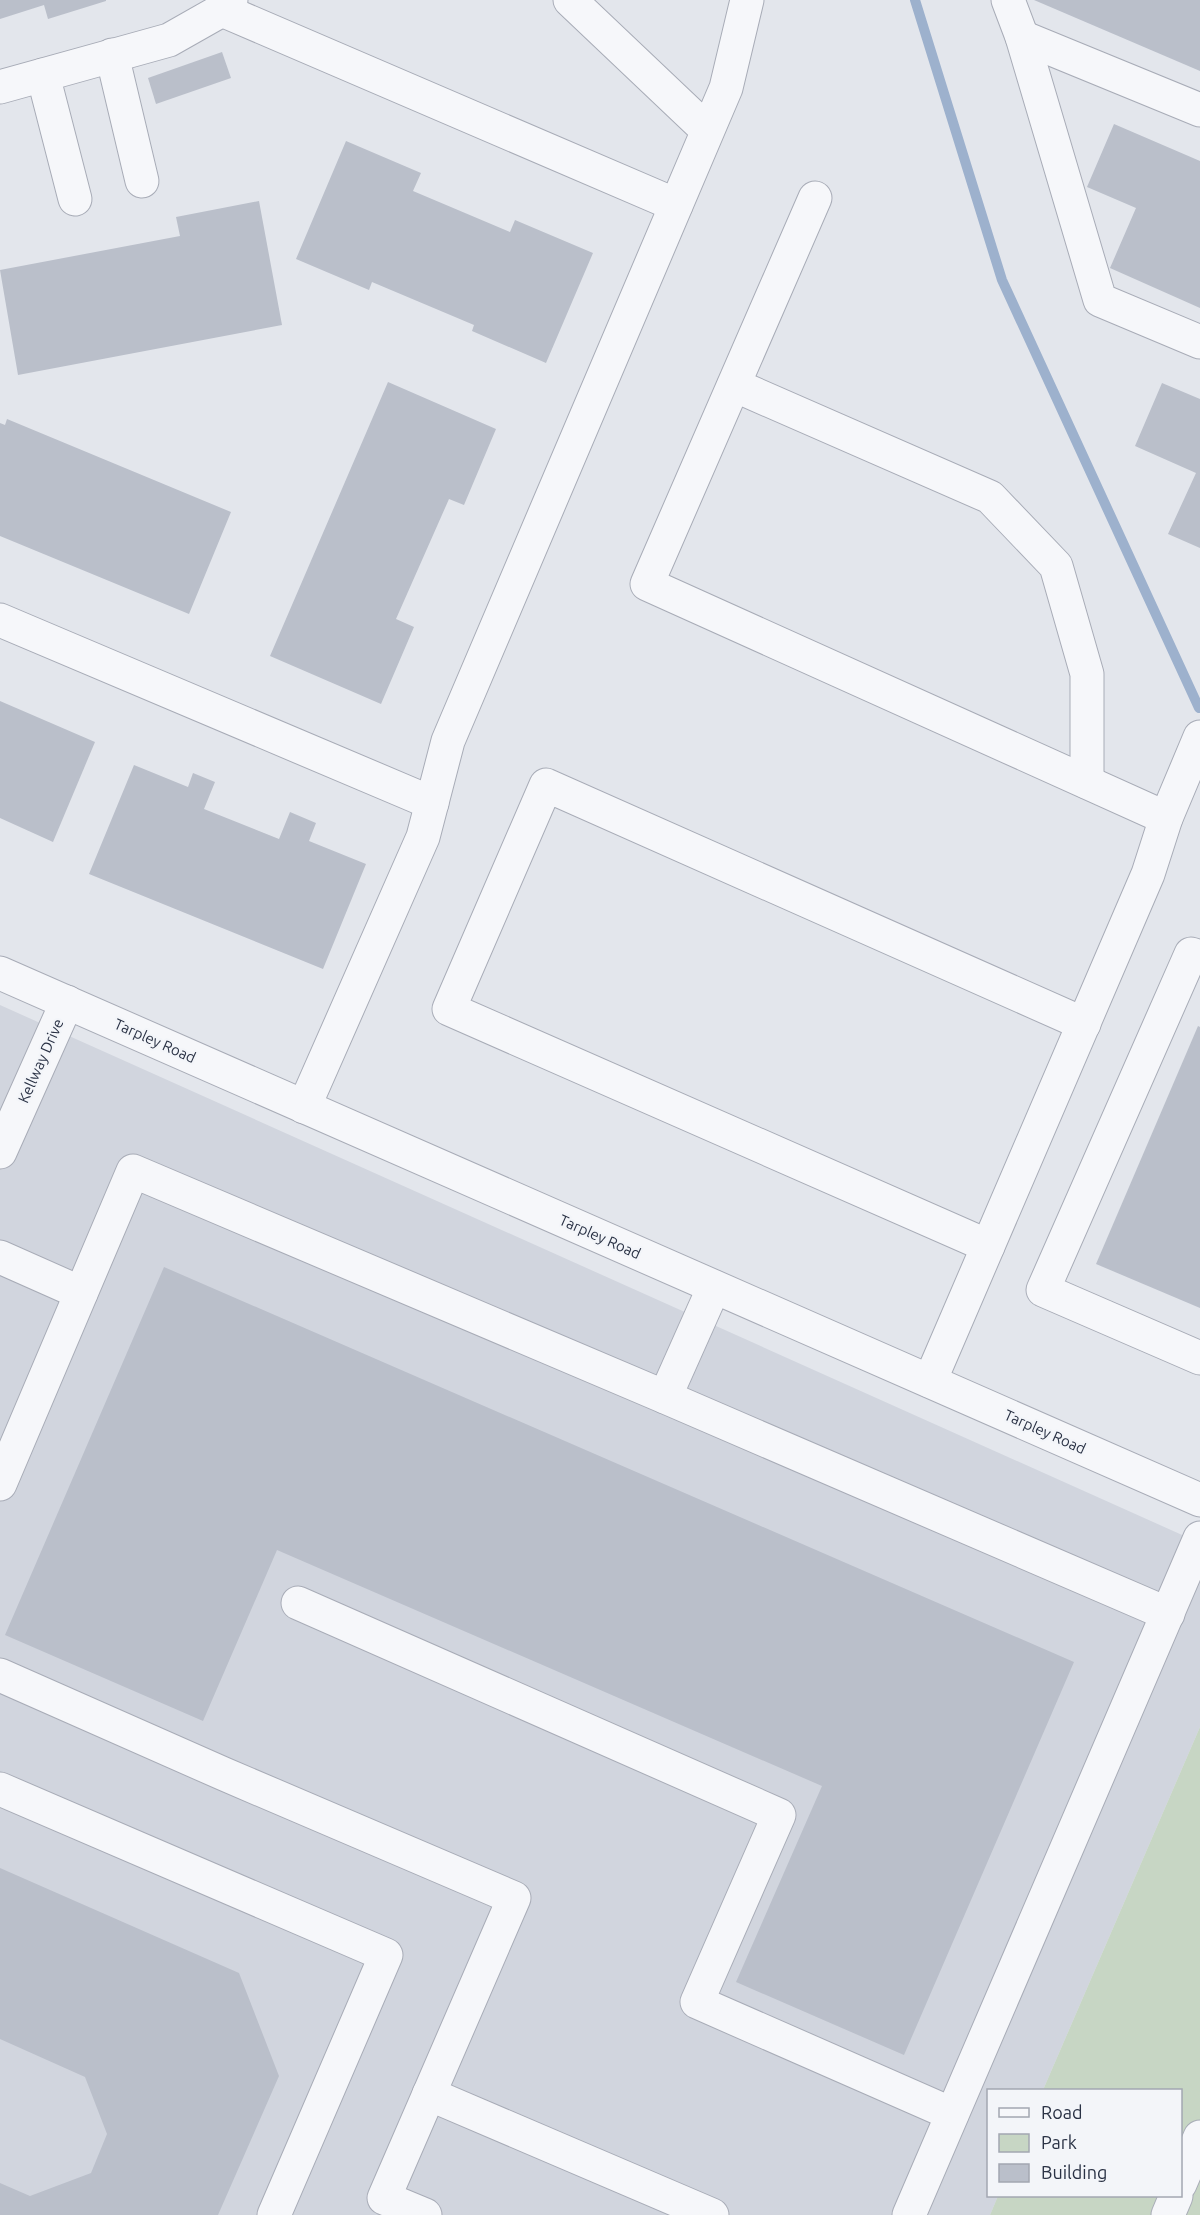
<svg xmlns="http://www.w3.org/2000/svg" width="1200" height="2215" font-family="Ubuntu,sans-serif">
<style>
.built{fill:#d1d5de}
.green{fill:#c7d6c4}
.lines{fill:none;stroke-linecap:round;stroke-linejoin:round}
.stream{stroke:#9db1cd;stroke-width:10}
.building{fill:#babfca}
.minor-casing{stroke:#a8acb7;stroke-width:35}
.minor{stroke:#f6f7fa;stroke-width:33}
.labels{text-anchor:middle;stroke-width:4.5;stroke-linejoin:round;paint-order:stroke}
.street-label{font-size:15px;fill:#2a3245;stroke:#f3f5f9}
</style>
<rect width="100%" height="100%" fill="#e3e6ec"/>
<path class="built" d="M 0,1005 L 1200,1543 L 1200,1727 L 1043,2090 L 988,2090 L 988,2196 L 998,2196 L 990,2215 L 0,2215 Z"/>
<path class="green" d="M 1200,1727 L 1200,2215 L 990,2215 L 998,2196 L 1180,2196 L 1180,2090 L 1043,2090 Z"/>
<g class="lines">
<path class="stream" d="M 915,0 L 1002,280 L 1199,708"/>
</g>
<g class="building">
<path d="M 0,0 L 106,0 L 106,1 L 48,19 L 44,5 L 0,19 Z"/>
<path d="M 1034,0 L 1200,0 L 1200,71 Z"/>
<path d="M 222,52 L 231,78 L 156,104 L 148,78 Z"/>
<path d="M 1114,124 L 1200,161 L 1200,308 L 1110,268 L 1136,208 L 1087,187 Z"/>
<path d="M 346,141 L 421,173 L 413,191 L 510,232 L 515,220 L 593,253 L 546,363 L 472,331 L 474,325 L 372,282 L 369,290 L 296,259 Z"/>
<path d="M 259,201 L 282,325 L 18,375 L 0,270 L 180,236 L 176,217 Z"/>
<path d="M 388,382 L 496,429 L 464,505 L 449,499 L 396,619 L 414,627 L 381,704 L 270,656 Z"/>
<path d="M 1162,383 L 1200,399 L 1200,548 L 1168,534 L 1196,473 L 1135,446 Z"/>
<path d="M 7,419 L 231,512 L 189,614 L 0,536 L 0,423 L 5,425 Z"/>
<path d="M 0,701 L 95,742 L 53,842 L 0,818 Z"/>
<path d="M 134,765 L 188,787 L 193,773 L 215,782 L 204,809 L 279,839 L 290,812 L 316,823 L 309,841 L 366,864 L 323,969 L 89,874 Z"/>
<path d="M 1198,1026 L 1200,1027 L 1200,1308 L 1096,1264 Z"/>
<path d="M 164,1267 L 1074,1662 L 904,2055 L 736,1982 L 822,1786 L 277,1550 L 203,1721 L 5,1635 Z"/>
<path d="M 0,1868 L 239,1973 L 279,2076 L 218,2215 L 0,2215 L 0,2183 L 30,2196 L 91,2173 L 107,2134 L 85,2077 L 0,2039 Z"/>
</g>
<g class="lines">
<defs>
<g id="minor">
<path d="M 570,0 L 707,130"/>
<path d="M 1008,0 L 1022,37 L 1100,300 L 1200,342"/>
<path d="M 222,10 L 676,205"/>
<path d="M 1022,37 L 1200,110"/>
<path d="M 112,55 L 142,181"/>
<path d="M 43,75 L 75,199"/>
<path d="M 0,87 L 169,40 L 222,10 L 231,0"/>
<path d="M 815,198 L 647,584 L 1166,818"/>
<path d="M 734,385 L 990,497 L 1056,566 L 1087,674 L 1087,782"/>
<path d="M 0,620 L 432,803"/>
<path d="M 1200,957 L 1191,954 L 1043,1290 L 1200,1358"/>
<path d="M 0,973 L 1200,1500"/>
<path d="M 304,1107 L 423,837 L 448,741 L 726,88 L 747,0"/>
<path d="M 0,1152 L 67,1002"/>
<path d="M 988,1246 L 449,1009 L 546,785 L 1084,1024"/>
<path d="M 0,1257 L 81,1293"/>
<path d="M 930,1381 L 1148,874 L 1166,818 L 1200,737"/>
<path d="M 665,1397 L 714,1287"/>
<path d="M 0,1484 L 133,1171 L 665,1397 L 1168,1614"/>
<path d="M 298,1603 L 779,1815 L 697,2002 L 952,2114"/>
<path d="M 0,1675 L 224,1774 L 514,1898 L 384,2198 L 425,2215"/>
<path d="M 0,1789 L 386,1955 L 274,2215"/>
<path d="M 429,2094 L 712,2215"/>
<path d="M 1180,2184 L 1200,2137"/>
<path d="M 909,2215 L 1200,1538"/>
<path d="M 1168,2215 L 1176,2196"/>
</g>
</defs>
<use href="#minor" class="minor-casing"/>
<use href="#minor" class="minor"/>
</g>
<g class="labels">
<g class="street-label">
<text transform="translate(155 1041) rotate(24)" y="5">Tarpley Road</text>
<text transform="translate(41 1061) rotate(-66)" y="5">Kellway Drive</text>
<text transform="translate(600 1237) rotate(24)" y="5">Tarpley Road</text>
<text transform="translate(1045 1432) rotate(24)" y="5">Tarpley Road</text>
</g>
</g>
<rect x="987" y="2089" width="195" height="108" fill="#f3f5f9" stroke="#a3a7b1" stroke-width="1.5"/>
<rect x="999" y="2108" width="30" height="9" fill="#f6f7fa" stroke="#a3a7b1" stroke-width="1.5"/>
<text x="1041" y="2119" font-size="18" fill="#2a3245">Road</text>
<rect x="999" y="2134" width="30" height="18" fill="#c7d6c4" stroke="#a3a7b1" stroke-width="1.5"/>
<text x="1041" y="2149" font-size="18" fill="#2a3245">Park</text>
<rect x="999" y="2164" width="30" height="18" fill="#babfca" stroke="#a3a7b1" stroke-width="1.5"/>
<text x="1041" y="2179" font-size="18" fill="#2a3245">Building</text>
</svg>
